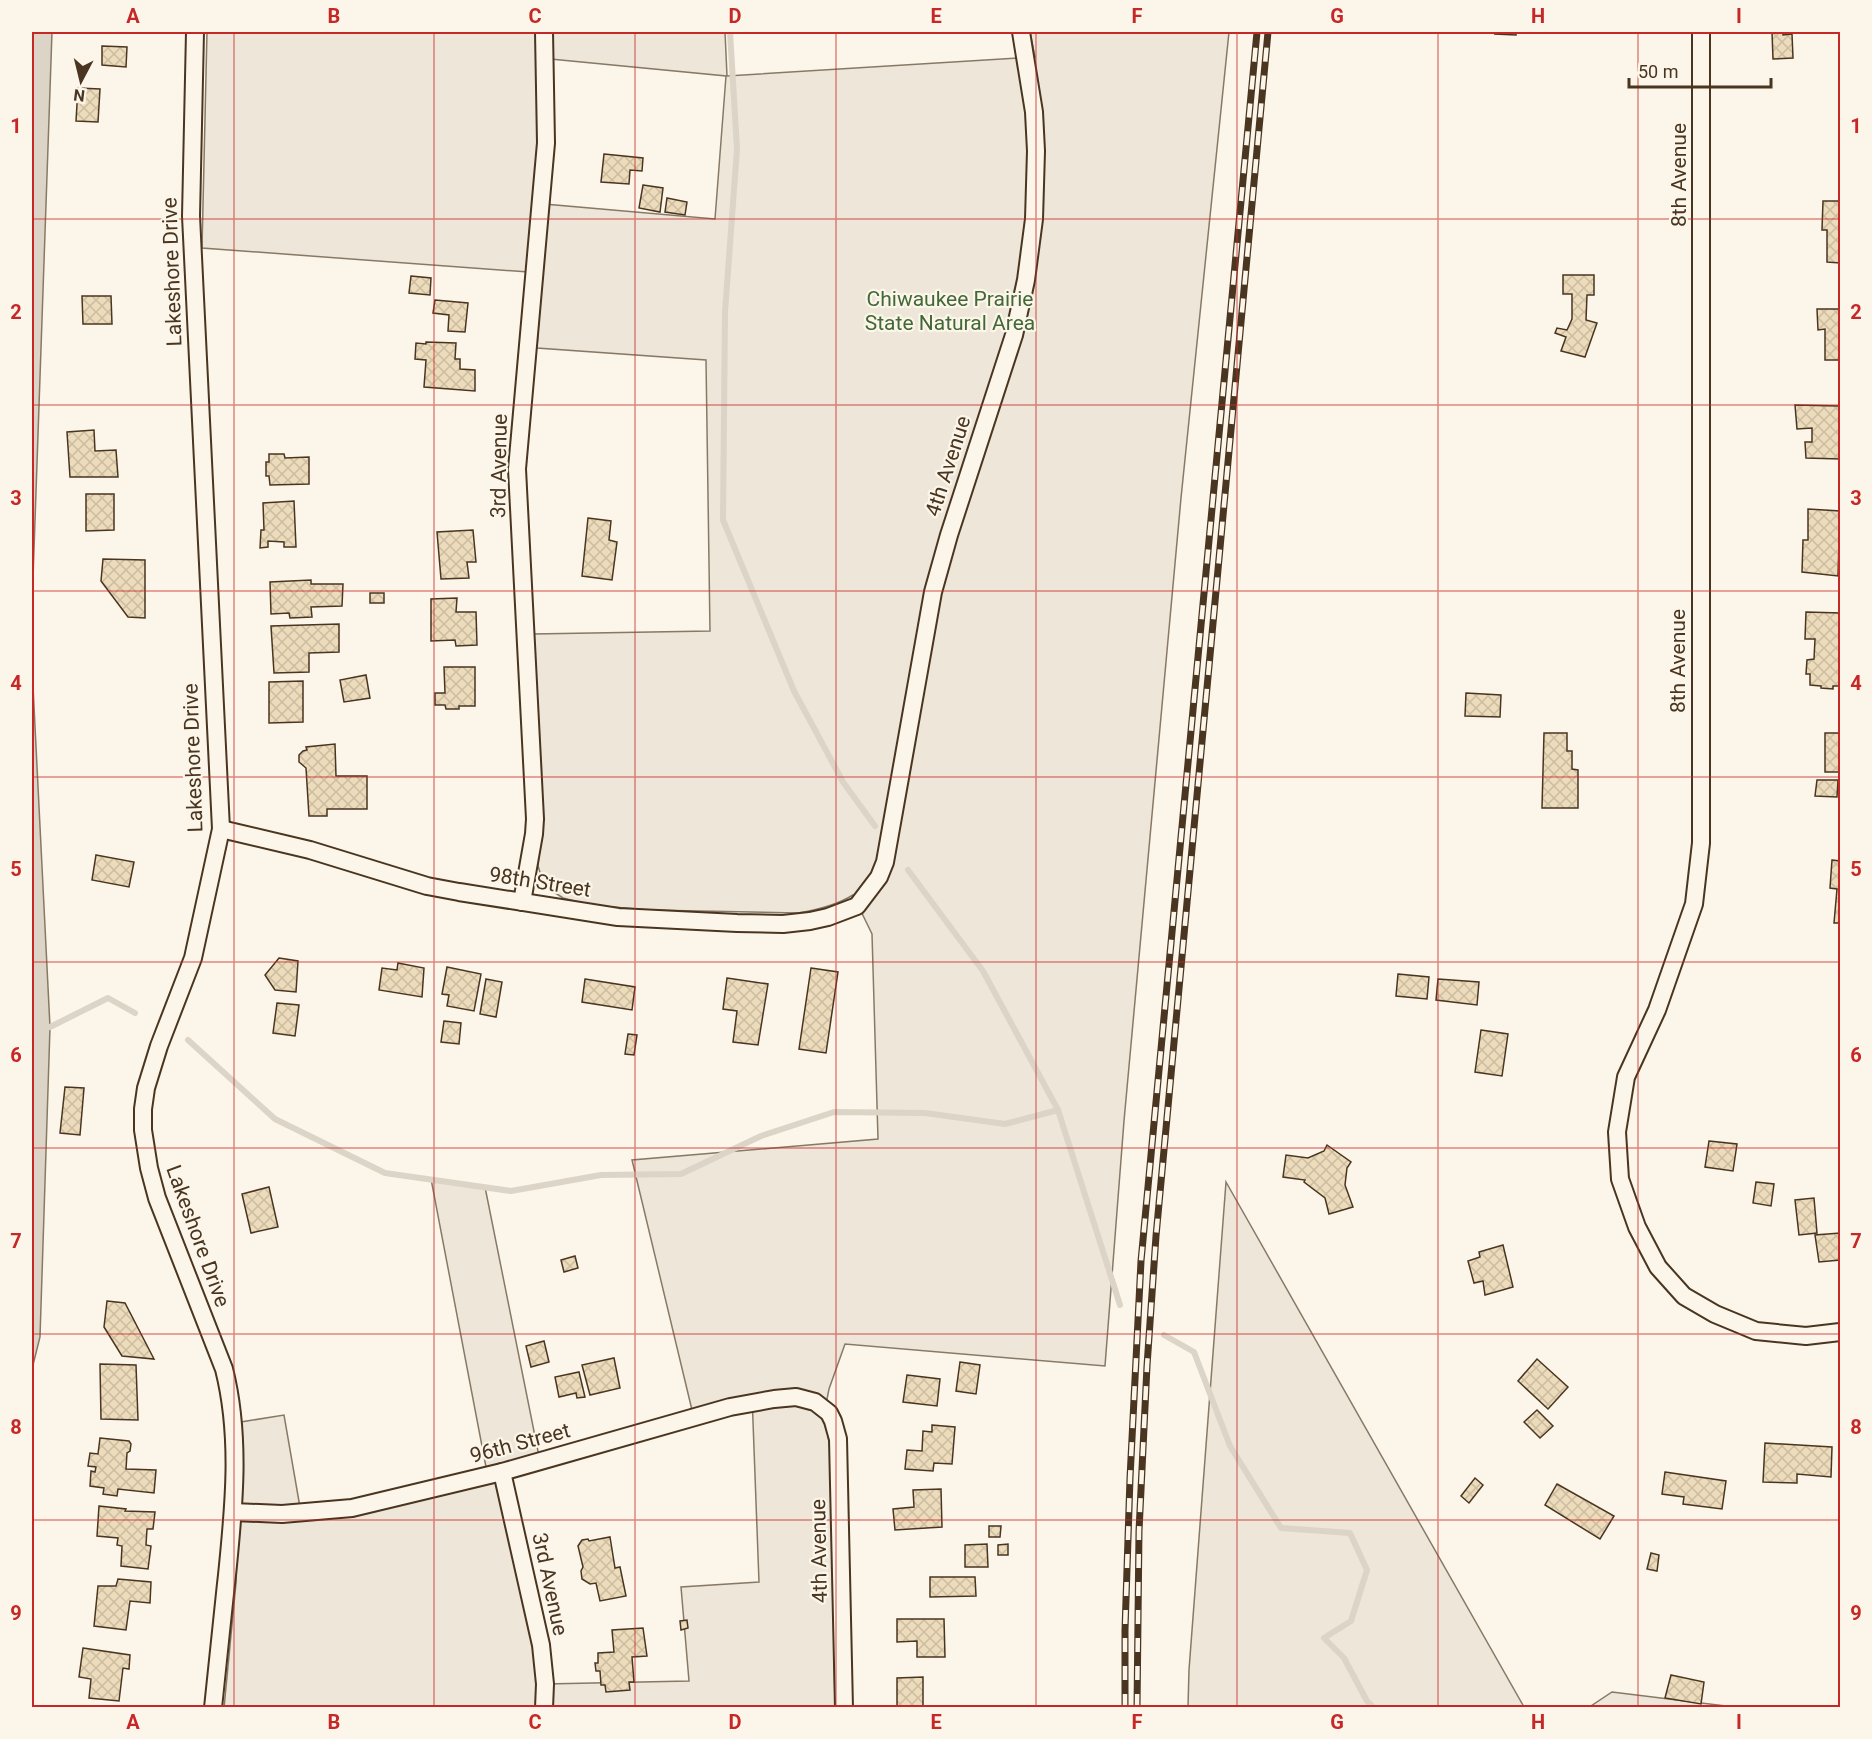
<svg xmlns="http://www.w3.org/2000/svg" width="1872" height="1739" font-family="Roboto,sans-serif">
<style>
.green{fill:#ede6d9;stroke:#887966;stroke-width:1.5;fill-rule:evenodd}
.water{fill:#dcd4c6;stroke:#887966;stroke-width:1.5}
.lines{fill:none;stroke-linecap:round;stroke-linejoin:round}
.stream{stroke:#dcd4c6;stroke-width:6}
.building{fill:url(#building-cross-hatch);stroke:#4a3520;stroke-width:1.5}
.minor-casing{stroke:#4a3520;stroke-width:20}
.minor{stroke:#fbf6e9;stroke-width:16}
.rail-casing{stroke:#4a3520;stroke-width:7}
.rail{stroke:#fbf6e9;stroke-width:4.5;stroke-dasharray:14;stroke-linecap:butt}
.grid{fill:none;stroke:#c62828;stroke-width:1.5;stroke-opacity:0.55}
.labels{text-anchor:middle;stroke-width:4.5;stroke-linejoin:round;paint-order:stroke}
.street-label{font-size:21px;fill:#4a3520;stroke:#fbf6e9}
.park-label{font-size:21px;fill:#436837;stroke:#fbf6e9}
.neatline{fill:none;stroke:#c62828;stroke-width:2}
.grid-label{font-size:20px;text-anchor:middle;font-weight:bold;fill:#c62828}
</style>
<defs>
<pattern id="building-cross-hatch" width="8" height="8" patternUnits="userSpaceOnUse" patternTransform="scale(1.5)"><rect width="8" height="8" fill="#ecdcbc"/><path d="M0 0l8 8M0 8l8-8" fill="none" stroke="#ccbda1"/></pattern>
</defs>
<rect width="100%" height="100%" fill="#fbf6e9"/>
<g class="green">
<path d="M 207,32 L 725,32 L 727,76 L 1035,57 L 1030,32 L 1229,32 L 1181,498 L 1124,1121 L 1105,1366 L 845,1344 L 829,1389 L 823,1419 L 828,1435 L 831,1458 L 835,1707 L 545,1707 L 545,1684 L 689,1681 L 681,1587 L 759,1582 L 752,1395 L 692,1410 L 632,1160 L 878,1139 L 872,934 L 853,895 C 837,905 817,910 798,913 L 648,910 L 590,905 L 563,898 L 549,889 L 543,882 L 538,866 L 542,819 L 533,634 L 710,631 L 706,360 L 537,348 L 542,273 L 202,248 ZM 540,58 L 726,76 L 715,219 L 533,203 L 537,146 Z"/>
<path d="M 431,1179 L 485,1187 L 540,1461 L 504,1482 L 543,1661 L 539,1707 L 224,1708 L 236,1583 L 241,1422 L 284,1415 L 301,1513 L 423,1485 L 486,1467 Z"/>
<path d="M 1226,1182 L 1524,1707 L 1188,1707 L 1189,1670 Z"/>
<path d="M 1612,1692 L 1734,1707 L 1588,1708 Z"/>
</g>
<g class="water">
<path d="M 32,32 L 52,32 L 32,607 Z"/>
<path d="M 32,666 L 50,1027 L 40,1337 L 32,1369 Z"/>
</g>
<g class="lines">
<g class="stream">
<path d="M 730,32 L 737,149 L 725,312 L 723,520 L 794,691 L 843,782 L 875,826"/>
<path d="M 908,870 L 983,971 L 1058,1110 L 1120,1305"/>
<path d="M 50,1027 L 108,998 L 135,1013"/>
<path d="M 188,1040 L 275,1119 L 385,1173 L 511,1191 L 601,1175 L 681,1174 L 761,1136 L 834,1112 L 925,1113 L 1005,1124 L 1058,1110"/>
<path d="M 1164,1335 L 1194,1352 L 1230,1446 L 1281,1528 L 1350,1533 L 1367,1570 L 1351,1621 L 1324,1638 L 1344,1658 L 1367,1701 L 1374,1708"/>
</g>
</g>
<g class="building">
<path d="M 1496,32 L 1516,32 L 1516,35 L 1495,34 Z"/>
<path d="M 1772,32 L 1783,32 L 1783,35 L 1792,34 L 1793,58 L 1773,59 Z"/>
<path d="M 102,46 L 127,47 L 126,67 L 102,65 Z"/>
<path d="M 78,88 L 100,89 L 98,122 L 76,121 Z"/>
<path d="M 604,154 L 643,158 L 642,171 L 630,170 L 629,184 L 601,182 Z"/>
<path d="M 643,185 L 663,188 L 660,212 L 639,208 Z"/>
<path d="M 667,198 L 687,202 L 685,215 L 665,212 Z"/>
<path d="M 1823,201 L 1840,201 L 1840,263 L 1827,262 L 1827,230 L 1822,230 Z"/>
<path d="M 1563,275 L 1594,275 L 1594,295 L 1587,295 L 1586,320 L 1597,323 L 1585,357 L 1561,351 L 1566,337 L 1555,333 L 1557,328 L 1567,330 L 1572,319 L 1572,294 L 1563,294 Z"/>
<path d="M 411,276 L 431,278 L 430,295 L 409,293 Z"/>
<path d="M 82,296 L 111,296 L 112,324 L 83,324 Z"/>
<path d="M 435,300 L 468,303 L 465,332 L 448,331 L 449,315 L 433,313 Z"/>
<path d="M 1817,309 L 1840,309 L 1840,360 L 1825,360 L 1825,329 L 1818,330 Z"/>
<path d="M 426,342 L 456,343 L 455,359 L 460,359 L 460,369 L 475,370 L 475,391 L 424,387 L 426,360 L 415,359 L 416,343 L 426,344 Z"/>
<path d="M 1795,405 L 1840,406 L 1840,459 L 1806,458 L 1805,442 L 1812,442 L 1812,428 L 1797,429 Z"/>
<path d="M 94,430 L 95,451 L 116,450 L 118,477 L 70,477 L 67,432 Z"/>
<path d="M 269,454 L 284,454 L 285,458 L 309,457 L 309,484 L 270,485 L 269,476 L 266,476 L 266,462 L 269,462 Z"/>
<path d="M 86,494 L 114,494 L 114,530 L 86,531 Z"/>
<path d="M 294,501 L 296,547 L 284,547 L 284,542 L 268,541 L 268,547 L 260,548 L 261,530 L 264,530 L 263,503 Z"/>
<path d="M 1808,509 L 1840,511 L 1838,576 L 1802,572 L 1803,540 L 1808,540 Z"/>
<path d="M 588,518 L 611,521 L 609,540 L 617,542 L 612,580 L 582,576 Z"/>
<path d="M 473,530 L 476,562 L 467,562 L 469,578 L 441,579 L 437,532 Z"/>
<path d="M 103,559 L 145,560 L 145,618 L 128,617 L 101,581 Z"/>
<path d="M 311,580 L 311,584 L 343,584 L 342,606 L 311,607 L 312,617 L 290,618 L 289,613 L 271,614 L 270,582 Z"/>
<rect x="370" y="593" width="14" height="10"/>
<path d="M 457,598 L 456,612 L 476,612 L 477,645 L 456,646 L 455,640 L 431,641 L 431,599 Z"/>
<path d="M 1806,612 L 1840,613 L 1840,686 L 1833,686 L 1833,689 L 1821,688 L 1821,686 L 1810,685 L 1810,674 L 1806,674 L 1807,660 L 1814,659 L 1815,639 L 1805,639 Z"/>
<path d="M 339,624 L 339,652 L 309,653 L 309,672 L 274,673 L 271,626 Z"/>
<path d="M 444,667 L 475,667 L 475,706 L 459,706 L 459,709 L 446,709 L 445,705 L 435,705 L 435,693 L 445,693 Z"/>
<path d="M 366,675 L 370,698 L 344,702 L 340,680 Z"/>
<path d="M 303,681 L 303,722 L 269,723 L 269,682 Z"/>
<path d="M 1466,693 L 1501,695 L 1500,717 L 1465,716 Z"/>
<path d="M 1544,733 L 1567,733 L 1567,751 L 1572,751 L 1572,769 L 1578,770 L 1578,808 L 1542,808 Z"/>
<rect x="1825" y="733" width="15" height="39"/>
<path d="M 335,744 L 336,776 L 367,776 L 367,809 L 327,809 L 327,816 L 309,816 L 306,768 L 299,762 L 299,755 L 303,751 L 307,750 L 306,747 Z"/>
<path d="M 1817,780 L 1838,780 L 1837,797 L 1815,796 Z"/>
<path d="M 96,855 L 134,862 L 129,887 L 92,880 Z"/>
<path d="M 1832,860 L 1840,861 L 1840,923 L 1834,923 L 1837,889 L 1830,888 Z"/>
<path d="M 279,958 L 298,961 L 296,992 L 275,990 L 265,975 Z"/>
<path d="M 398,963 L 424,968 L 422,997 L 379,990 L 382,968 L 397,970 Z"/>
<path d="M 447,967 L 481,974 L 474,1011 L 447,1006 L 449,995 L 442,994 Z"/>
<path d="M 811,968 L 838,972 L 826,1053 L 799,1049 Z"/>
<path d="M 1398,974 L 1429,977 L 1427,999 L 1396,996 Z"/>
<path d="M 727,978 L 768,984 L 758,1045 L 733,1042 L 737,1011 L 723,1009 Z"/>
<path d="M 486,979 L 502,982 L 496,1017 L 480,1014 Z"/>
<path d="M 585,979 L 635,987 L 632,1010 L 582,1002 Z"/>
<path d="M 1438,979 L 1479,982 L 1477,1005 L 1436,1000 Z"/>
<path d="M 277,1003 L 299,1005 L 295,1036 L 273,1033 Z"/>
<path d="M 444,1021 L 461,1023 L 459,1044 L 441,1042 Z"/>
<path d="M 1481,1030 L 1508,1034 L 1502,1076 L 1475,1072 Z"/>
<path d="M 628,1034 L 637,1035 L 634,1055 L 625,1054 Z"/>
<path d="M 65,1087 L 84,1088 L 80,1135 L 60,1133 Z"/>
<path d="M 1709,1141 L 1737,1144 L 1733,1171 L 1705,1167 Z"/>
<path d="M 1327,1145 L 1351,1162 L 1347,1168 L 1345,1185 L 1353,1207 L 1329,1214 L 1325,1198 L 1304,1182 L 1305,1180 L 1283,1177 L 1286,1155 L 1308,1158 L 1324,1151 Z"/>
<path d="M 1756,1182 L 1774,1184 L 1771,1206 L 1753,1203 Z"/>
<path d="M 269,1187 L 278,1227 L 251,1233 L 242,1194 Z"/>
<path d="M 1814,1198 L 1817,1233 L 1799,1235 L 1795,1200 Z"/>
<path d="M 1840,1233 L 1840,1260 L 1819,1262 L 1815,1235 Z"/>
<path d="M 1503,1245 L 1513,1287 L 1485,1295 L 1483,1281 L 1474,1283 L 1468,1261 L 1480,1257 L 1479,1252 Z"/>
<path d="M 575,1256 L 578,1268 L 564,1272 L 561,1260 Z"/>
<path d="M 107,1301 L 125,1303 L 154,1359 L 122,1356 L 104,1327 Z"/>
<path d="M 544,1341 L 549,1362 L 531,1367 L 526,1346 Z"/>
<path d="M 614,1358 L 620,1388 L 590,1395 L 582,1365 Z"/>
<path d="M 1537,1359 L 1568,1387 L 1548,1409 L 1518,1381 Z"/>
<path d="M 960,1362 L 980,1365 L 976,1394 L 956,1391 Z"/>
<path d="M 100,1364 L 136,1365 L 138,1420 L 101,1419 Z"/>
<path d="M 579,1372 L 585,1397 L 577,1398 L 576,1393 L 559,1397 L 555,1377 Z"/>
<path d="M 907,1375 L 940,1379 L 937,1406 L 903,1402 Z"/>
<path d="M 1537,1410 L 1553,1426 L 1540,1438 L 1524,1422 Z"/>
<path d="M 932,1425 L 955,1427 L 952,1464 L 934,1463 L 933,1471 L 905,1469 L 907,1450 L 922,1451 L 923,1431 L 932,1432 Z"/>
<path d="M 100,1438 L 129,1441 L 131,1444 L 130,1451 L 127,1453 L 126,1469 L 156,1470 L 154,1493 L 118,1489 L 117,1496 L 103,1494 L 104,1488 L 90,1486 L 91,1471 L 95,1472 L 96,1467 L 88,1466 L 90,1453 L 98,1454 Z"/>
<path d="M 1765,1443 L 1832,1447 L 1831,1477 L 1797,1474 L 1797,1483 L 1763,1482 Z"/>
<path d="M 1665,1472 L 1726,1481 L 1722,1509 L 1683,1504 L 1684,1497 L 1662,1494 Z"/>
<path d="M 1475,1478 L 1483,1485 L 1469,1503 L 1461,1496 Z"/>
<path d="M 1557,1484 L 1614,1516 L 1600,1539 L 1545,1505 Z"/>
<path d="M 941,1489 L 942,1527 L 895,1530 L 893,1509 L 914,1507 L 913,1490 Z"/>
<path d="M 99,1506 L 126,1509 L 125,1511 L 155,1512 L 153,1529 L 147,1529 L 146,1545 L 151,1546 L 148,1569 L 121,1566 L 122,1546 L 117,1545 L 118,1538 L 97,1536 Z"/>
<path d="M 989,1526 L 1001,1526 L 1000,1537 L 989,1537 Z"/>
<path d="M 610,1537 L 615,1568 L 620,1567 L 626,1596 L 600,1601 L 596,1583 L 590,1584 L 582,1579 L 581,1571 L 583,1567 L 578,1546 L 582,1540 L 588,1539 L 589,1541 Z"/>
<path d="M 987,1544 L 988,1567 L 965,1567 L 965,1545 Z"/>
<path d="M 1008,1544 L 1008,1555 L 998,1555 L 998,1545 Z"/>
<path d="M 1651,1553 L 1659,1555 L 1657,1571 L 1647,1569 Z"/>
<path d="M 930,1577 L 975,1577 L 976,1596 L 930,1597 Z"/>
<path d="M 118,1579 L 151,1582 L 150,1603 L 130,1601 L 126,1630 L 94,1626 L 98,1586 L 116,1586 Z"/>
<path d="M 897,1619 L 944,1619 L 945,1657 L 917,1657 L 917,1641 L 897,1642 Z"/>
<path d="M 687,1620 L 688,1628 L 681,1630 L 680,1621 Z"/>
<path d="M 643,1628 L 647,1656 L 632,1657 L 634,1682 L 629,1682 L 630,1690 L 606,1692 L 605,1685 L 601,1685 L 600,1671 L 596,1671 L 595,1663 L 598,1663 L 598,1653 L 614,1652 L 612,1630 Z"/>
<path d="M 83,1648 L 130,1655 L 129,1669 L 123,1668 L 119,1701 L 89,1698 L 91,1679 L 79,1677 Z"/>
<path d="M 1671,1675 L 1704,1682 L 1701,1704 L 1665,1698 Z"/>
<path d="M 923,1677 L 923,1708 L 897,1708 L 897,1678 Z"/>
</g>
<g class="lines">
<defs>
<g id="minor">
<path d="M 195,32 L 191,216 L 221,829 L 193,958 L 159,1046 L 146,1088 L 143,1109 L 143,1130 L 149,1168 L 157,1198 L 224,1369 C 241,1436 234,1507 227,1575 C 222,1619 218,1663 213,1708"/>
<path d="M 1701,32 L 1701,843 L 1694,904 L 1657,1010 L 1626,1077 L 1617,1132 L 1620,1179 L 1637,1227 L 1658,1267 L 1684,1296 L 1715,1314 L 1756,1331 L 1806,1336 L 1840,1332"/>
<path d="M 221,829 L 310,850 L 427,886 L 459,892 L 618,917 L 737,923 L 783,924 L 810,921 L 828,917 L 857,906 L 879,877 L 885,862 L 933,592 L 949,535 L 1014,335 L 1026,280 L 1034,219 L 1036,151 L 1034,112 L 1021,32"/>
<path d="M 522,902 L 534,834 L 535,819 L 517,469 L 546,143 L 544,32"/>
<path d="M 502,1472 L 541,1645 L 545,1684 L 544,1708"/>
<path d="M 233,1512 L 282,1514 L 352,1508 L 502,1472 L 730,1407 L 774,1399 L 796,1397 L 815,1402 L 829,1413 L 833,1421 L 838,1439 L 844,1708"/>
</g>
</defs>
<use href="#minor" class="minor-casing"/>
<use href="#minor" class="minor"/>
<defs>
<g id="rail">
<path d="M 1125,1708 L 1125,1630 L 1130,1478 L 1141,1261 L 1257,32"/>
<path d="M 1137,1708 L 1139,1531 L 1147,1366 L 1156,1236 L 1268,32"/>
</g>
</defs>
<use href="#rail" class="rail-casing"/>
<use href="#rail" class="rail"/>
</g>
<path class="grid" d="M 234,32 L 234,1708M 434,32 L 434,1708M 635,32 L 635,1708M 836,32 L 836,1708M 1036,32 L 1036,1708M 1237,32 L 1237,1708M 1438,32 L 1438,1708M 1638,32 L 1638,1708M 32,219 L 1840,219M 32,405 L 1840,405M 32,591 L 1840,591M 32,777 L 1840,777M 32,962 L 1840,962M 32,1148 L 1840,1148M 32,1334 L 1840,1334M 32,1520 L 1840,1520"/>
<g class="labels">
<g class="street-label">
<text transform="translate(1679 175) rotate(-90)" y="7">8th Avenue</text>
<text transform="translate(172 272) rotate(-92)" y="7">Lakeshore Drive</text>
<text transform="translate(499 466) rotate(-89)" y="7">3rd Avenue</text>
<text transform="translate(948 466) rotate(-72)" y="7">4th Avenue</text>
<text transform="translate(1678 661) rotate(-90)" y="7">8th Avenue</text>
<text transform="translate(193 758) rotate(-92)" y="7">Lakeshore Drive</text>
<text transform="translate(540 882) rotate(9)" y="7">98th Street</text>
<text transform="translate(198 1236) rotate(70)" y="7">Lakeshore Drive</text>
<text transform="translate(520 1443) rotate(-15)" y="7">96th Street</text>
<text transform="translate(819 1551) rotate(-91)" y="7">4th Avenue</text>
<text transform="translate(550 1584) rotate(78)" y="7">3rd Avenue</text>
</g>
<g class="park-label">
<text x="950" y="306">Chiwaukee Prairie<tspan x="950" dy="24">State Natural Area</tspan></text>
</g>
</g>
<rect width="1872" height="1739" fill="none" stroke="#fbf6e9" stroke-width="66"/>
<g transform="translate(81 81) rotate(187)" stroke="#fbf6e9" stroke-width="4.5" paint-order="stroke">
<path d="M0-4.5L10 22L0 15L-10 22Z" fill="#4a3520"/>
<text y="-9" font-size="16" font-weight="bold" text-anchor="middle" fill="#4a3520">N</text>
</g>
<path d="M1629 78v9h142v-9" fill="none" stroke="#4a3520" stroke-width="3"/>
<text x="1638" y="78" font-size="18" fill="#4a3520" stroke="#fbf6e9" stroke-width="4.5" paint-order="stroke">50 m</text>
<rect x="33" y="33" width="1806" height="1673" class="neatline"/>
<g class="grid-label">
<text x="133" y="23">A</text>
<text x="334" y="23">B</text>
<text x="535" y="23">C</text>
<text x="735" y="23">D</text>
<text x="936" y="23">E</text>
<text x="1137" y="23">F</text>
<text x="1337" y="23">G</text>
<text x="1538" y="23">H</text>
<text x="1739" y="23">I</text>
<text x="16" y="133">1</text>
<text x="1856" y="133">1</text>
<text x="16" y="319">2</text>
<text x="1856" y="319">2</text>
<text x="16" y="505">3</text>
<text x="1856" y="505">3</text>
<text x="16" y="690">4</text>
<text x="1856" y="690">4</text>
<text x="16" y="876">5</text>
<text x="1856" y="876">5</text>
<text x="16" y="1062">6</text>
<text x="1856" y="1062">6</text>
<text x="16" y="1248">7</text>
<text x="1856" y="1248">7</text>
<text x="16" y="1434">8</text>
<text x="1856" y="1434">8</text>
<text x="16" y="1620">9</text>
<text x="1856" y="1620">9</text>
<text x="133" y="1729">A</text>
<text x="334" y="1729">B</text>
<text x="535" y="1729">C</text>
<text x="735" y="1729">D</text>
<text x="936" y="1729">E</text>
<text x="1137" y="1729">F</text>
<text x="1337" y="1729">G</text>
<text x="1538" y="1729">H</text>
<text x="1739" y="1729">I</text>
</g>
</svg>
